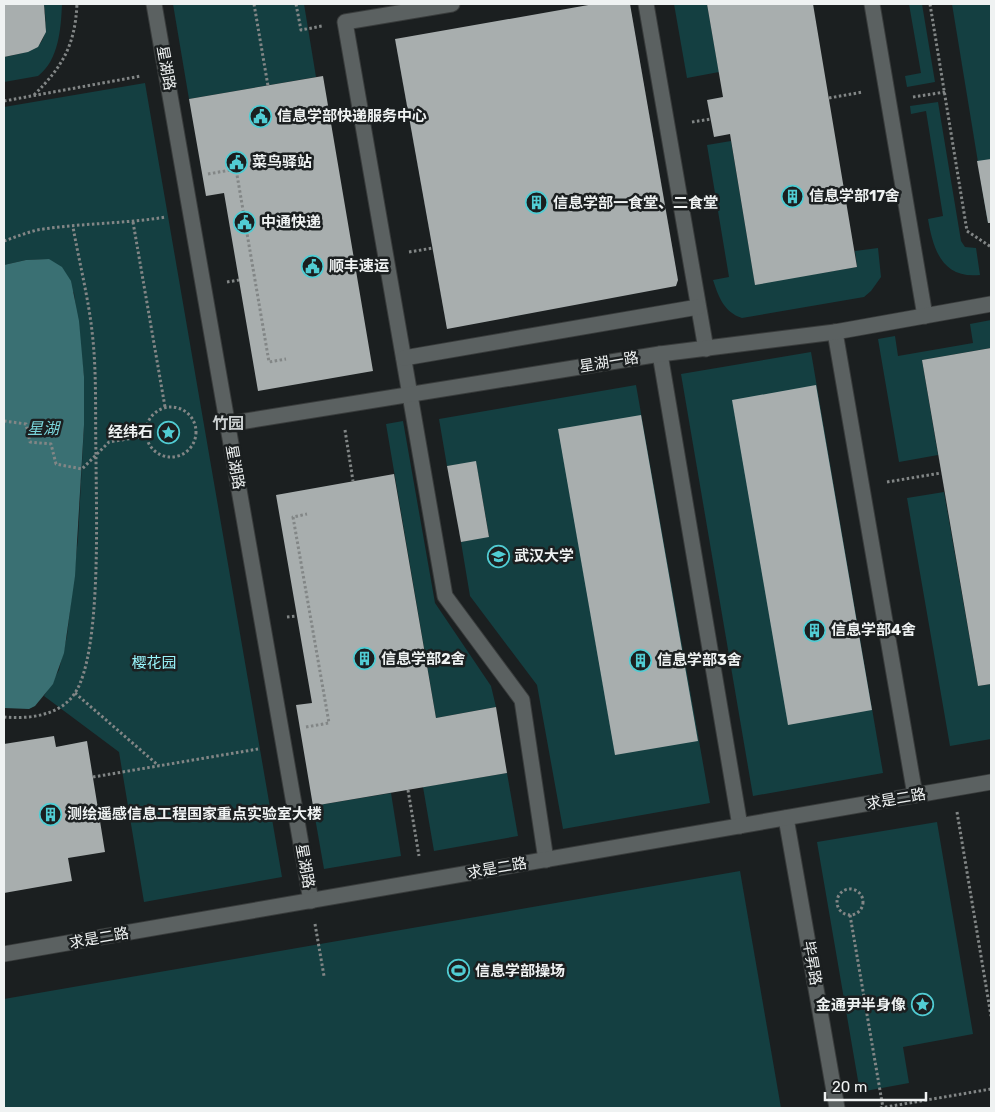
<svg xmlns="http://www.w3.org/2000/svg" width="995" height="1112" font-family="Rubik,'Noto Sans SC',sans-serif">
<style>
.green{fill:#143f41}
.water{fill:#3a7073}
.building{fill:#a8aeae}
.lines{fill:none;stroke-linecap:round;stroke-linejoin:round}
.minor-casing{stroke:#393c3c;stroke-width:17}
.path{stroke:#828686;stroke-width:3;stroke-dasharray:2.5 2.5;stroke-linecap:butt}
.minor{stroke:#5b6161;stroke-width:15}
.labels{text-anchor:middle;stroke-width:5;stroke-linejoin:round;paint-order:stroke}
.street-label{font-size:15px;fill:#eff2f2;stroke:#1b1f20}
.poi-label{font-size:15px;font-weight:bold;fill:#eff2f2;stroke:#1b1f20;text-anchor:start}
.park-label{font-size:15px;fill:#99f4fa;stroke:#1b1f20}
.neighbourhood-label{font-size:16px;font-weight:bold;fill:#cacfd0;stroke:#1b1f20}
.water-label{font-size:16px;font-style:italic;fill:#79d4d9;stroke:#1b1f20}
</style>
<rect width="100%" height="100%" fill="#1b1f20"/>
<g class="green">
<path d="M 44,4 L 62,4 C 61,28 59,60 38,76 L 4,82 L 4,57 C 43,50 49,44 44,4 Z"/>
<path d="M 173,4 L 304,4 L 316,77 L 189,99 Z"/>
<path d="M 674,4 L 707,4 L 719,72 L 687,78 Z"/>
<path d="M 909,4 L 922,4 L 935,82 L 907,87 L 905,76 L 921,73 Z"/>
<path d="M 952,4 L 991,4 L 991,223 L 988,223 Z"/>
<path d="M 145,83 L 282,877 L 144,902 L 119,752 L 44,696 L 59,670 L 67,636 L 78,539 L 84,425 L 84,377 L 74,293 L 49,259 L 26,260 L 4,265 L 4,107 Z"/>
<path d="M 938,102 L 961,241 L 965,247 L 976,248 L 980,275 C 942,279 933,249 928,219 L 943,216 L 926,111 L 911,114 L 910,106 Z"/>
<path d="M 731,141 L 755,284 L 857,267 L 855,251 L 878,248 L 881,277 L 871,291 L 864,297 L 742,318 C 724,312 719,298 713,280 L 729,277 L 707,145 Z"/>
<path d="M 991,320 L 991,348 L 922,360 L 938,455 L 899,462 L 878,339 L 895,336 L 898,356 L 973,343 L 970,324 Z"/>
<path d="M 811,352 L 883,773 L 753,796 L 681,374 Z"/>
<path d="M 636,385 L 710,803 L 563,829 L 537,685 L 470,596 L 461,542 L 489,536 L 476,462 L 447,466 L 439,419 Z"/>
<path d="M 403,421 L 435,603 L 491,686 L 496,707 L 436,718 L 386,424 Z"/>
<path d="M 944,492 L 978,686 L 991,684 L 991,739 L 950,746 L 907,498 Z"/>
<path d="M 507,773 L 518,836 L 434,851 L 423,787 Z"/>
<path d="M 391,793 L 401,856 L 324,869 L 313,806 Z"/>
<path d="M 937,822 L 973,1034 L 903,1047 L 909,1083 L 860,1092 L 817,842 Z"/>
<path d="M 740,871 L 781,1108 L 4,1108 L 4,999 Z"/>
</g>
<path class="water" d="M 49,259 L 62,267 L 71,281 L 79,321 L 84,377 L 84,425 L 75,576 L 64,653 L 53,684 L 35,706 L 29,709 L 4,708 L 4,265 L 26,260 Z"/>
<g class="building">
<path d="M 4,4 L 44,4 L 46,32 L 38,47 L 28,52 L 4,57 Z"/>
<path d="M 594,4 L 630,4 L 678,280 L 676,286 L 447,329 L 395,39 Z"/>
<path d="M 707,4 L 813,4 L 857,267 L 755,285 L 730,134 L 714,137 L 707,100 L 723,97 Z"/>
<path d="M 323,76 L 373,371 L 258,391 L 224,193 L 206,196 L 189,99 Z"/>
<path d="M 991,159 L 991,223 L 988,223 L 977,161 Z"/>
<path d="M 991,348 L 991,684 L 978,686 L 922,360 Z"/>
<path d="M 816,385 L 872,710 L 788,725 L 732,400 Z"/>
<path d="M 641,415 L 698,741 L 615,755 L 558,429 Z"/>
<path d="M 476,461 L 489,537 L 461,542 L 447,466 Z"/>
<path d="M 394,474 L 436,718 L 496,707 L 507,773 L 313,806 L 296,705 L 312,703 L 276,495 Z"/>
<path d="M 54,736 L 56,747 L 87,741 L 105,852 L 68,858 L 72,881 L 4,893 L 4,744 Z"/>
</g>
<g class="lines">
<defs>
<g id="minor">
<path d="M 154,4 L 311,901"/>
<path d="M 452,4 L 345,22 L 445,596 L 522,700 L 546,860"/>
<path d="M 646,4 L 706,349"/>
<path d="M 872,4 L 925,316"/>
<path d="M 835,332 L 915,795"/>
<path d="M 660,354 L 740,826"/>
<path d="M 404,358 L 698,307"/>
<path d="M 227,424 L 660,354 L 835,332 L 991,304"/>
<path d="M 786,818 L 837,1108"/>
<path d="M 4,954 L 991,782"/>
</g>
</defs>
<use href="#minor" class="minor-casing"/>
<g class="path">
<path d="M 254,4 L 268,86"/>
<path d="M 296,4 L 301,30 L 322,26"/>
<path d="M 930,4 L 967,231 L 991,247"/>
<path d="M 34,95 C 63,66 75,45 77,4"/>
<path d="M 913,97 L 945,92"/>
<path d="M 829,98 L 863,92"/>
<path d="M 4,101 L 141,76"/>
<path d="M 692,122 L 711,119"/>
<path d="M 208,174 L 236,169 L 269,362 L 286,359"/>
<path d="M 133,222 L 165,407"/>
<path d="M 4,241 C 15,237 26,233 37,230 C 80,223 123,224 166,217"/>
<path d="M 409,252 L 433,248"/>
<path d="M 227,282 L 239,280"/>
<circle cx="171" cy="432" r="25"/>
<path d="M 4,421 L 26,424 L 30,442 L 51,444 L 56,464 L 82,469 L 109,442 L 146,436"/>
<path d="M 345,430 L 353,481"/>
<path d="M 887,482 L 941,473"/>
<path d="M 287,617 L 296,616"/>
<path d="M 75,693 L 159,766"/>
<path d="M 4,717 C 29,719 60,716 75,693 C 102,652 96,508 96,456 C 95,415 97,373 92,331 C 88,296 79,261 73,227"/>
<path d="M 306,727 L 329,723 L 293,517 L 307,514"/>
<path d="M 93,777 L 258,749"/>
<path d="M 408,790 L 419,856"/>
<path d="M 957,812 L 991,1016"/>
<circle cx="850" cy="902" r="13"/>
<path d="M 850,915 L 883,1108"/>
<path d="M 315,924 L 324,976"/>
<path d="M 880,1108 L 991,1089"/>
</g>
<use href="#minor" class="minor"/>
</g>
<defs>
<symbol id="civic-ring" viewBox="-11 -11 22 22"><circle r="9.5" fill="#1b1f20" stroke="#51ccd3" stroke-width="1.5"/><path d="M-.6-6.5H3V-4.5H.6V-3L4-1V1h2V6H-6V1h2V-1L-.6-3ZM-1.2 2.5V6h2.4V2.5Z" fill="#51ccd3"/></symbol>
<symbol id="building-ring" viewBox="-11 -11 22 22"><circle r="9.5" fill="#1b1f20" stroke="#51ccd3" stroke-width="1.5"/><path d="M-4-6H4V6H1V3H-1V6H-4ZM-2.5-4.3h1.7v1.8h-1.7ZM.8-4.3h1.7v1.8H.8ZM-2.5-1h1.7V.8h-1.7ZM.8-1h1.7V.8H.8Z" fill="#51ccd3"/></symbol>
<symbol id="sight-ring" viewBox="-11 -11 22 22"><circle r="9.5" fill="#1b1f20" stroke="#51ccd3" stroke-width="1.5"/><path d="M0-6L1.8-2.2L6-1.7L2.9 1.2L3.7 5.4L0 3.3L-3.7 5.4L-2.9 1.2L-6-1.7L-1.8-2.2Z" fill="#51ccd3"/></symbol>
<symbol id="university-ring" viewBox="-11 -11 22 22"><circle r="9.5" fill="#1b1f20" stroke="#51ccd3" stroke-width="1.5"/><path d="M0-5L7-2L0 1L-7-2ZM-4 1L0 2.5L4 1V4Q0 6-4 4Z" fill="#51ccd3"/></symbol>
<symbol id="stadium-ring" viewBox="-11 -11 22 22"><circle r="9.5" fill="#1b1f20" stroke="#51ccd3" stroke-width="1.5"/><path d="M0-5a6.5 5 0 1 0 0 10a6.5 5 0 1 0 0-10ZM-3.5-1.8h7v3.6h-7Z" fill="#51ccd3"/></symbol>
</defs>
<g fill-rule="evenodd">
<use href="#civic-ring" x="248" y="104" width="25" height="25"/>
<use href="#civic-ring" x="224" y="150" width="25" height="25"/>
<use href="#building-ring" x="780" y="184" width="25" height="25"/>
<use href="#building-ring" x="524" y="190" width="25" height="25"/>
<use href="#civic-ring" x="232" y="210" width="25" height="25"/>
<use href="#civic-ring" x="300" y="254" width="25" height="25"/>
<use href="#sight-ring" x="156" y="420" width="25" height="25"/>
<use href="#university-ring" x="486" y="544" width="25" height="25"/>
<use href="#building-ring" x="802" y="618" width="25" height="25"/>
<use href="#building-ring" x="352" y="646" width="25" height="25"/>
<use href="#building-ring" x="628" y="648" width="25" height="25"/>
<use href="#building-ring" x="38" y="802" width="25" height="25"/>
<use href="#stadium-ring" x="446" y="958" width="25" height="25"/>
<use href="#sight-ring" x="910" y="992" width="25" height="25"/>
</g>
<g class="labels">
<g class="street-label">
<text transform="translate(166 68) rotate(80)" y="5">星湖路</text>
<text transform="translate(609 362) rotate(-9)" y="5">星湖一路</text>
<text transform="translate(235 467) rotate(80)" y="5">星湖路</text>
<text transform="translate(896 799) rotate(-10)" y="5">求是二路</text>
<text transform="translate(305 866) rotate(80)" y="5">星湖路</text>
<text transform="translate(497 868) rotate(-10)" y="5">求是二路</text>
<text transform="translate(99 938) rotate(-10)" y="5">求是二路</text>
<text transform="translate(812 963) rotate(80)" y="5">毕昇路</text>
</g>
<g class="poi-label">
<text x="277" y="121">信息学部快递服务中心</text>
<text x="252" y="167">菜鸟驿站</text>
<text x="809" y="201">信息学部17舍</text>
<text x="553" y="208">信息学部一食堂、二食堂</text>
<text x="261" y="227">中通快递</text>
<text x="329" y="271">顺丰速运</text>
<text x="153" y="437" text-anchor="end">经纬石</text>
<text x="514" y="561">武汉大学</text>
<text x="831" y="635">信息学部4舍</text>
<text x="381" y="664">信息学部2舍</text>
<text x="657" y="665">信息学部3舍</text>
<text x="67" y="819">测绘遥感信息工程国家重点实验室大楼</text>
<text x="475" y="976">信息学部操场</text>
<text x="906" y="1010" text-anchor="end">金通尹半身像</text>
</g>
<g class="park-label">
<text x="154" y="668">樱花园</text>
</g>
<g class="neighbourhood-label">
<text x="228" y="429">竹园</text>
</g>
<g class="water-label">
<text x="43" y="434">星湖</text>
</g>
</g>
<rect width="995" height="1112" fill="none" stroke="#eff2f2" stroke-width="10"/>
<path d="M825 1092v8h101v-8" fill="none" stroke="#eff2f2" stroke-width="2.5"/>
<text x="832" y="1092" font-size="15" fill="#eff2f2" stroke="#1b1f20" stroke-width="4" paint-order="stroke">20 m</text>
</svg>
